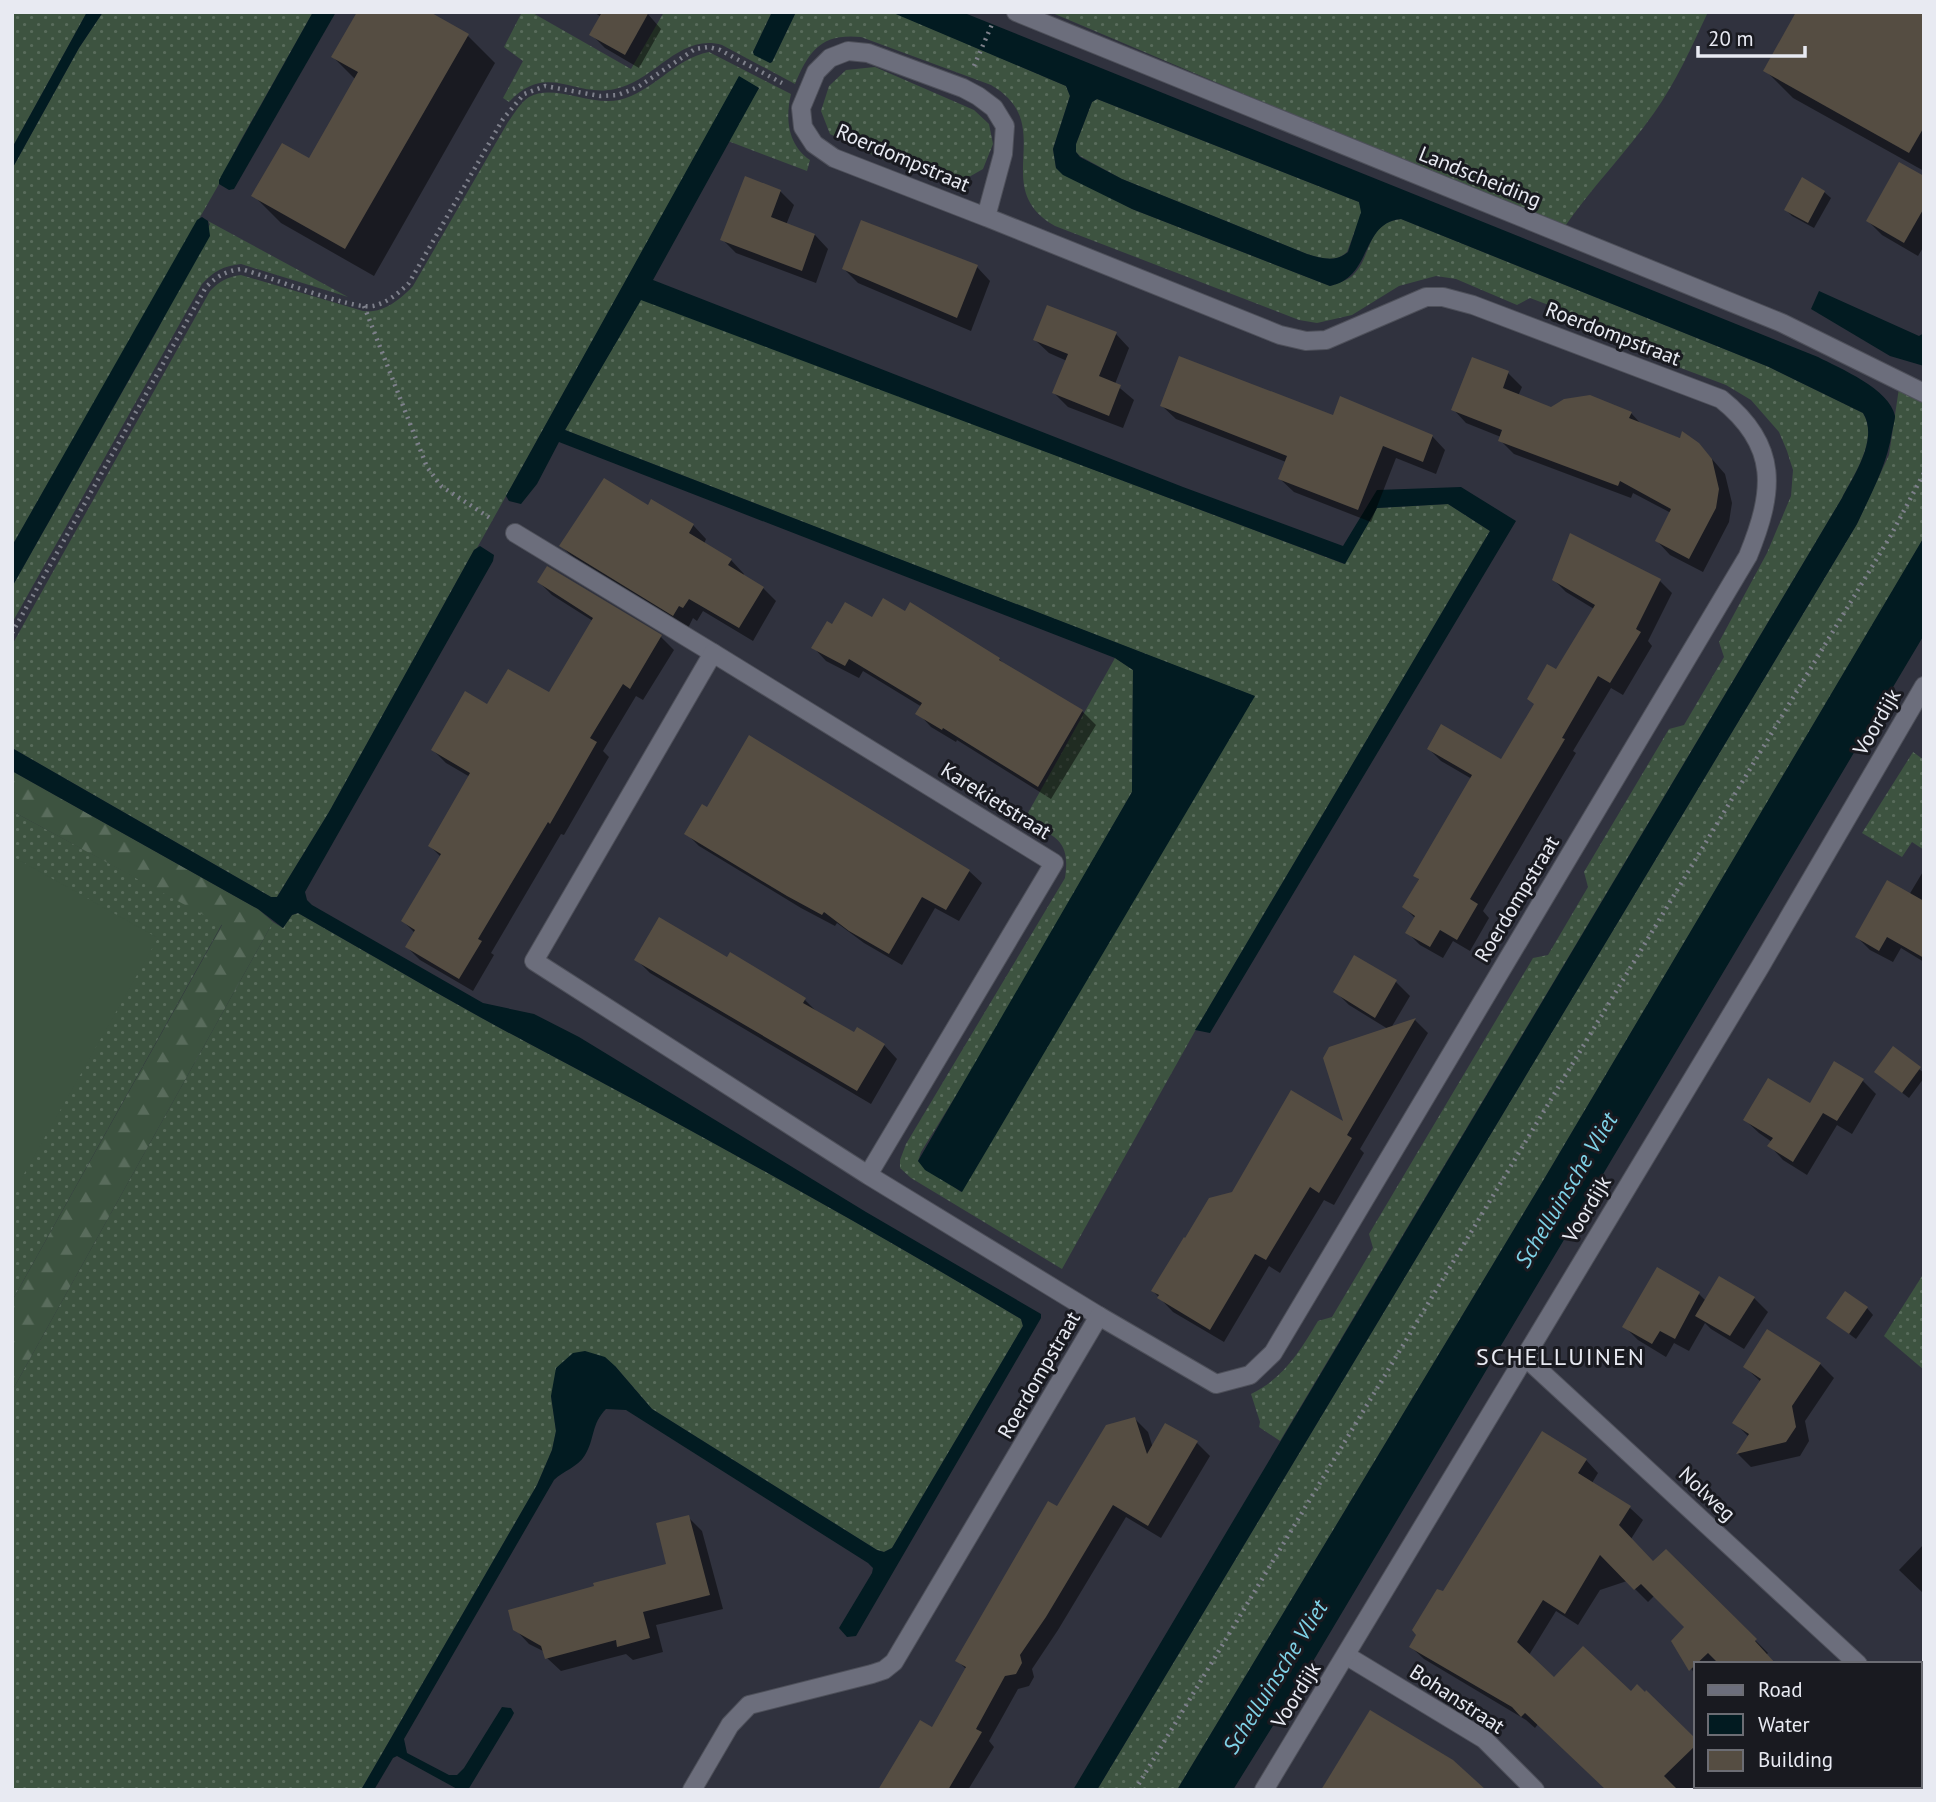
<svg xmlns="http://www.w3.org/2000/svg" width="1936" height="1802" font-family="'PT Sans',sans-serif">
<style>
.grass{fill:url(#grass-dots)}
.forest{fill:url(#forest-firs)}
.pitch{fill:#3d5340}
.water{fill:#021b21;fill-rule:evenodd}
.shadow{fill:#0007}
.building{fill:#554d42}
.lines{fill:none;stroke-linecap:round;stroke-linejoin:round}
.minor-casing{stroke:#4e505a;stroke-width:20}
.path{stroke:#7e808b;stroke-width:4.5;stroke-dasharray:2 5;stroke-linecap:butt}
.minor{stroke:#6c6e7c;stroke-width:18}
.labels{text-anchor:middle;stroke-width:6;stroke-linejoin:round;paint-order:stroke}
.street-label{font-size:21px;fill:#e8eaf2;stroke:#191a20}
.water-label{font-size:23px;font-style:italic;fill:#7fd2e7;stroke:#191a20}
.quarter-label{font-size:24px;letter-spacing:2px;fill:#e8eaf2;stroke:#191a20}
</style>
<defs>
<pattern id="grass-dots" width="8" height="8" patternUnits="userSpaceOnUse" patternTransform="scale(1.75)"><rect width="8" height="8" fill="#3d5340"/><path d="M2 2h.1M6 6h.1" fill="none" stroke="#596c5c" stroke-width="1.8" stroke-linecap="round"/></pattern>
<pattern id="forest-firs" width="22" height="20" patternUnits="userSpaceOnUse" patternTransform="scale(1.75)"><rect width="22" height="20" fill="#3d5340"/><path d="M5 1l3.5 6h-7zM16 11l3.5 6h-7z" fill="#596c5c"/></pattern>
</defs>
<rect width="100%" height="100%" fill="#30323e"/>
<g class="grass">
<path d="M 12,12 L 87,12 L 12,148 Z"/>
<path d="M 103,12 L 313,12 L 238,145 L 219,184 L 12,546 L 12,169 L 79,48 Z"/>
<path d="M 522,12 L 531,12 L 631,69 L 664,12 L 772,12 L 753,52 L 770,63 L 772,62 L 796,12 L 892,12 L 1066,86 L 1070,96 L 1053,149 L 1056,168 L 1132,209 L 1330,286 C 1337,284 1345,281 1351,277 C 1373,258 1365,223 1401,219 L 1769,367 L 1863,413 C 1879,439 1854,474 1842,498 L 1280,1441 L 1259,1427 L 1260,1422 L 1251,1394 C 1284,1378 1300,1351 1318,1321 L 1332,1317 L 1373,1248 L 1369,1234 L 1533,958 L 1548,955 L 1588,887 L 1584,872 L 1669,729 L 1684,725 L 1724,657 L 1719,642 L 1767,553 L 1791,496 L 1793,470 L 1787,451 L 1779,432 L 1751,400 L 1726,385 L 1609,341 L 1604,326 L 1530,298 L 1517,305 L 1456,279 L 1436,276 L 1399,286 L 1352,315 L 1317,323 L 1299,320 L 1055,226 C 987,188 1060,125 991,85 L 861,37 C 822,33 809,50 795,84 L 722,45 C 679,33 654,82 615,89 C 573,98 547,61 509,102 L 503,98 L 523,61 L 504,47 Z"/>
<path d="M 1050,12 L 1708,12 C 1692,46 1676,82 1654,113 C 1626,153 1591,188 1563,229 Z"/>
<path d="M 709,52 L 791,94 C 785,119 788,145 810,160 L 807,171 L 728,141 L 759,88 L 739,77 L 506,496 L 477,548 L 474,550 L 329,812 L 277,897 L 271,897 L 12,748 L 12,645 L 210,291 C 220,281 227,277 241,275 L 363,311 C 382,314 400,300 413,286 L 508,122 C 514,114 520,103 529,97 C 553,83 590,106 619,100 C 653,92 674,59 709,52 Z"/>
<path d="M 875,67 L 974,110 L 989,124 L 993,144 L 983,169 L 955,185 L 881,159 L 830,134 L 821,111 L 829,86 L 846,70 Z"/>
<path d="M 1097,99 L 1359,202 L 1362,212 L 1347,252 C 1335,263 1321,258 1307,254 L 1122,179 L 1080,156 L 1076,152 L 1076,144 L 1092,102 Z"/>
<path d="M 208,221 L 348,297 L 241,264 C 223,266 214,271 202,284 L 12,623 L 12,587 L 158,329 L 210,224 Z"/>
<path d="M 641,299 L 1344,564 L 1377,508 L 1448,504 L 1490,531 L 1199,1024 L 1062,1269 L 911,1178 L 900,1168 L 900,1160 L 906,1144 L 1065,878 C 1071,838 1054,837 1024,820 L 1115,658 L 1133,670 L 1132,792 L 978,1060 L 921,1152 L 918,1161 L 961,1192 L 1254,696 L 565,430 Z"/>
<path d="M 1899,388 L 1924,402 L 1924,537 L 1916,551 L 1540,1186 L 1177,1790 L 1097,1790 L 1857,524 L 1889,455 Z"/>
<path d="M 1913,752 L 1924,760 L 1924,850 L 1912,842 L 1902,857 L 1862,833 Z"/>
<path d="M 12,811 L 222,924 L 12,1301 Z"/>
<path d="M 298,913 C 374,956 450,1002 528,1043 C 694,1131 859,1222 1021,1319 L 1023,1326 L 892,1548 L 884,1552 L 877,1550 L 652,1409 L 615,1366 L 551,1396 L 556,1431 L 552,1450 L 537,1485 L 361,1790 L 12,1790 L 12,1391 L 273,922 L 283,928 L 292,915 Z"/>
<path d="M 1924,1273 L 1924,1370 L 1884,1336 Z"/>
</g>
<path class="forest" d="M 12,771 L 258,909 L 273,922 L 12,1391 L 12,1301 L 222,925 L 12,811 Z"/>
<path class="pitch" d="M 12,856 L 158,938 L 12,1195 Z"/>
<g class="water">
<path d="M 87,12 L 103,12 L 79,48 L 12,169 L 12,148 Z"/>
<path d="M 313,12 L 336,12 L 234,189 L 229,190 L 219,184 L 219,180 Z"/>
<path d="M 772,12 L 796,12 L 772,62 L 770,63 L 754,55 L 753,52 Z"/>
<path d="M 891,12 L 962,12 L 1818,357 C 1839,368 1890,389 1895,416 C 1895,420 1893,427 1892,432 C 1887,465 1871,494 1857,524 L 1097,1790 L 1073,1790 L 1842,498 C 1854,475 1879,439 1863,413 L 1769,367 L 1401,219 C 1360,223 1373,277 1330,286 L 1132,209 L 1063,175 L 1056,168 L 1053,149 L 1070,96 L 1066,86 ZM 1097,99 L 1359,202 L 1361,212 L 1348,252 C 1335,263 1321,258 1307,254 L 1122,179 L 1080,157 L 1076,152 L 1076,144 L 1092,102 Z"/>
<path d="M 739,76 L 759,88 L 653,280 L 1183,487 L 1343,546 L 1377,490 L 1461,487 L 1516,521 L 1210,1033 L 1195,1030 L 1199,1024 L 1490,531 L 1448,504 L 1377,508 L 1345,564 L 641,300 L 565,430 L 1255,696 L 962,1192 L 925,1170 L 918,1161 L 1132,792 L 1133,670 L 1115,658 L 559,442 L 537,484 L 521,504 L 509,501 L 506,496 Z"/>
<path d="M 202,217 L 208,221 L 210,236 L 12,587 L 12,546 L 197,220 Z"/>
<path d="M 1819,291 L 1919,336 L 1924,333 L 1924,366 L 1890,356 L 1811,309 Z"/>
<path d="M 1924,537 L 1924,635 L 1315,1658 L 1233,1790 L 1177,1790 L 1540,1186 Z"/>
<path d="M 480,546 L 494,555 L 493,561 L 305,892 L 307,900 L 312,905 L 483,1003 L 534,1014 L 579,1037 L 866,1212 L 1041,1314 L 1041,1318 L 856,1636 L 847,1637 L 839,1628 L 872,1573 L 873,1568 L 868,1563 L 626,1410 L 606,1409 C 591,1424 595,1439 585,1455 C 578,1467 563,1471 554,1480 L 404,1739 L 407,1753 L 449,1775 L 457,1775 L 464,1768 L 502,1707 L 511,1708 L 514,1713 L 512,1717 L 468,1790 L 459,1790 L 397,1756 L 393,1758 L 374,1790 L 361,1790 L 537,1485 L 552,1450 L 556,1431 L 551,1396 L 556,1368 L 573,1353 L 585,1351 L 605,1357 L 615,1366 L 652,1409 L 877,1550 L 884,1552 L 892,1548 L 1023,1326 L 1021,1319 C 859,1222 694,1131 528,1043 C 450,1002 374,956 298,913 L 292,915 L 283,928 L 258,909 L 12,771 L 12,748 L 271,897 L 277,897 L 329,812 L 474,550 Z"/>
</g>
<g class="shadow">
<path d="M 594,12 L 646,12 L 661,29 L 639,68 L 605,48 L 591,34 L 601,17 Z"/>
<path d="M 1924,12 L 1924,171 L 1793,98 L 1765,70 Z"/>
<path d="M 468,36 L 495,63 L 374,276 L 281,223 L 253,195 L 309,161 L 356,80 L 333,57 Z"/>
<path d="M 1924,178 L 1924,246 L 1918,256 L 1882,235 L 1868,221 Z"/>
<path d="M 780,191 L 794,205 L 786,225 L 815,235 L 828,249 L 816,283 L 736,253 L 722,239 Z"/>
<path d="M 1824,192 L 1831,198 L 1814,228 L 1792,216 L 1786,210 Z"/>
<path d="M 977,267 L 990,281 L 971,331 L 858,283 L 844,269 Z"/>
<path d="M 1116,334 L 1129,348 L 1115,384 L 1134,400 L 1123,428 L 1068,407 L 1054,393 L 1067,361 L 1049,353 L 1035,340 Z"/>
<path d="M 1508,373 L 1522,387 L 1518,396 L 1551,409 L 1631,413 L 1643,426 L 1698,444 L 1712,459 L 1725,474 L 1732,503 L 1729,522 L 1703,572 L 1670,555 L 1657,541 L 1671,513 L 1633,493 L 1631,498 L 1514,454 L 1500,440 L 1501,437 L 1466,423 L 1453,409 Z"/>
<path d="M 1162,406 L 1334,417 L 1432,436 L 1445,450 L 1436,474 L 1396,458 L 1371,522 L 1294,492 L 1280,479 L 1286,462 L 1176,419 Z"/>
<path d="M 648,507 L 693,525 L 706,539 L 704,544 L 731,560 L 744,574 L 743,576 L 763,588 L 776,601 L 753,641 L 703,611 L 697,621 L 693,618 L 688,628 L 575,559 L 561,546 Z"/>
<path d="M 1554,580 L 1660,581 L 1672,593 L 1648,641 L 1652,646 L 1623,695 L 1611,688 L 1573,751 L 1576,753 L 1483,911 L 1489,918 L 1470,951 L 1453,941 L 1443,958 L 1420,945 L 1408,933 L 1416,919 L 1404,907 L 1472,779 L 1441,761 L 1429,749 L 1502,762 L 1594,609 L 1566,592 Z"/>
<path d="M 539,582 L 661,637 L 674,650 L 643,700 L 636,696 L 603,751 L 609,757 L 564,835 L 561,834 L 491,953 L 494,955 L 473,991 L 420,960 L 407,947 L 415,933 L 403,921 L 441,857 L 430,846 L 470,777 L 446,763 L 433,750 L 487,707 L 550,695 L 593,621 L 552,595 Z"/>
<path d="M 905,613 L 999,659 L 1006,666 L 1082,711 L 1096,725 L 1051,799 L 957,740 L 956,742 L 931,727 L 918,713 L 922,707 L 863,671 L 859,678 L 826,661 L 813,647 L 833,626 Z"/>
<path d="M 750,737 L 969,871 L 982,883 L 959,921 L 935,908 L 902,965 L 864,943 L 837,923 L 835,926 L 801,908 L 699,846 L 686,833 L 708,809 Z"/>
<path d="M 1924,870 L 1924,962 L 1901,948 L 1893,962 L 1870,950 L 1857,937 L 1909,895 Z"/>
<path d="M 1355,957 L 1396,982 L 1410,996 L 1391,1028 L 1415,1020 L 1428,1033 L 1360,1149 L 1364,1153 L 1334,1205 L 1324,1200 L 1280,1273 L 1269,1266 L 1224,1342 L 1173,1312 L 1153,1291 L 1233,1193 L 1346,1125 L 1388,1029 L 1349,1005 L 1335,991 Z"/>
<path d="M 636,959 L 727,960 L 805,1000 L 819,1014 L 855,1035 L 884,1045 L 897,1059 L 871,1104 L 650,973 Z"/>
<path d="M 1893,1049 L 1924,1073 L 1924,1078 L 1909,1098 L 1883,1078 Z"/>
<path d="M 1862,1080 L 1876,1094 L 1852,1134 L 1837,1125 L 1807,1175 L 1783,1160 L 1770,1146 L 1772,1142 L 1759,1133 L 1745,1120 L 1810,1105 Z"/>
<path d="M 1719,1278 L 1754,1298 L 1768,1312 L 1744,1349 L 1711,1329 L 1705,1323 L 1689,1351 L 1674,1343 L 1666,1357 L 1638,1340 L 1624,1326 L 1699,1294 L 1706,1301 Z"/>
<path d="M 1867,1308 L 1873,1315 L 1856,1339 L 1828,1318 Z"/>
<path d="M 1820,1364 L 1834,1378 L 1805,1421 L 1809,1441 L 1800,1456 L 1751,1467 L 1738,1454 L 1749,1437 L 1734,1422 L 1761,1382 L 1745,1367 Z"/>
<path d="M 1135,1419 L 1148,1432 L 1153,1448 L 1197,1443 L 1210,1456 L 1161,1538 L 1126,1517 L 1058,1630 L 1032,1669 L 1034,1677 L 1029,1686 L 1018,1689 L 989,1741 L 994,1747 L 968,1790 L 881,1790 L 932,1730 L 967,1670 L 957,1660 L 1058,1508 Z"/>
<path d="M 1586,1460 L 1598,1473 L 1592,1483 L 1630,1508 L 1643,1520 L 1631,1539 L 1654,1563 L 1666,1551 L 1768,1653 L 1766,1655 L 1775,1664 L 1696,1664 L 1696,1676 L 1673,1641 L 1686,1627 L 1655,1595 L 1648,1602 L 1627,1581 L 1600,1590 L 1578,1625 L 1556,1611 L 1529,1655 L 1554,1680 L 1631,1693 L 1646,1693 L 1696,1741 L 1696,1786 L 1739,1786 L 1742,1790 L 1608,1790 L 1538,1724 L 1535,1728 L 1526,1720 L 1424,1659 L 1411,1647 L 1444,1593 Z"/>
<path d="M 688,1517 L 702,1531 L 723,1609 L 656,1625 L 663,1652 L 633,1660 L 626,1654 L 561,1671 L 547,1658 L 545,1652 L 529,1644 L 515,1629 L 668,1565 Z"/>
<path d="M 1924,1544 L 1924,1594 L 1899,1570 Z"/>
<path d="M 1763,1786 L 1766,1786 L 1770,1790 L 1759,1790 Z"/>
<path d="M 1775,1786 L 1861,1786 L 1857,1790 L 1771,1790 Z"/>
</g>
<g class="building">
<path d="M 357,12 L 430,12 L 469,34 L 345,249 L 251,196 L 282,143 L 309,158 L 358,72 L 331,57 Z"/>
<path d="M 602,12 L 649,12 L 625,55 L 589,35 Z"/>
<path d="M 1796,12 L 1924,12 L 1924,127 L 1909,153 L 1763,71 Z"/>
<path d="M 1899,162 L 1924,176 L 1924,208 L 1904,243 L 1866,221 Z"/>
<path d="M 745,176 L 781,190 L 771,217 L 815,234 L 802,271 L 720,240 Z"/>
<path d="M 1802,177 L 1825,191 L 1808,223 L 1784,210 Z"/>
<path d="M 861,220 L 978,265 L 957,318 L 842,269 Z"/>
<path d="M 1047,305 L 1117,332 L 1099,376 L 1121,385 L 1109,416 L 1052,393 L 1068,354 L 1033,340 Z"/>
<path d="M 1179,356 L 1333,415 L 1340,396 L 1433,435 L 1423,462 L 1383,446 L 1358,510 L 1278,479 L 1287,456 L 1160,406 Z"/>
<path d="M 1472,357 L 1509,371 L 1503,388 L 1551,407 L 1564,399 L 1590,395 L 1632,412 L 1629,418 L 1680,438 L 1682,431 L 1699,443 L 1712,459 L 1719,489 L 1716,508 L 1689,559 L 1655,541 L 1671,509 L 1620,481 L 1618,486 L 1498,441 L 1502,430 L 1451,410 Z"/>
<path d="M 604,478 L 648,505 L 651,499 L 694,524 L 689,533 L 732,559 L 728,565 L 764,587 L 739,628 L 689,599 L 683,608 L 679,606 L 673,616 L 559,546 Z"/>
<path d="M 1570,533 L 1661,579 L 1636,629 L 1641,632 L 1610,683 L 1598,676 L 1562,738 L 1565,739 L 1470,899 L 1478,904 L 1457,940 L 1440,930 L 1430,947 L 1405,933 L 1415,916 L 1402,907 L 1419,879 L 1413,876 L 1472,775 L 1427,749 L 1441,724 L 1501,759 L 1534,704 L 1527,699 L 1547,664 L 1556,669 L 1595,605 L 1552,580 Z"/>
<path d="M 547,566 L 662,635 L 630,689 L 623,684 L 590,738 L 597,742 L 550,824 L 548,822 L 478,939 L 482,941 L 459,979 L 405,947 L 415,930 L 401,921 L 441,854 L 428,846 L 470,773 L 431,750 L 465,691 L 487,704 L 508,669 L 549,692 L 593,618 L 537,582 Z"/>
<path d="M 883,598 L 905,611 L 910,602 L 1000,658 L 999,660 L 1083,710 L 1038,787 L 943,728 L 942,730 L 915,714 L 922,703 L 849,659 L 845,666 L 811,648 L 827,621 L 832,624 L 845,602 L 872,617 Z"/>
<path d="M 749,735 L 970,870 L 946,910 L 922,897 L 889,954 L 849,931 L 824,912 L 822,915 L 787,896 L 684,834 L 702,804 L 707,807 Z"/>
<path d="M 1887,880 L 1924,901 L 1924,958 L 1887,937 L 1879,951 L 1855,937 Z"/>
<path d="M 659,917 L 727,957 L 730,952 L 806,998 L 803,1003 L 854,1032 L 857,1027 L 885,1044 L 857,1091 L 634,960 Z"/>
<path d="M 1354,955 L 1397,980 L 1375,1018 L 1333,992 Z"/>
<path d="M 1416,1018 L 1347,1135 L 1352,1138 L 1319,1193 L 1310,1187 L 1266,1260 L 1255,1254 L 1210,1330 L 1157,1298 L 1159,1295 L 1151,1291 L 1184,1237 L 1185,1238 L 1209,1198 L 1232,1192 L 1291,1090 L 1343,1121 L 1323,1058 L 1329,1047 Z"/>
<path d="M 1893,1046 L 1921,1067 L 1902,1093 L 1874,1072 Z"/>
<path d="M 1834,1061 L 1864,1079 L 1837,1121 L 1823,1113 L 1793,1162 L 1767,1146 L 1773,1138 L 1743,1120 L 1768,1078 L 1810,1103 Z"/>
<path d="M 1657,1267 L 1700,1292 L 1675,1339 L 1660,1331 L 1652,1344 L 1622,1327 Z"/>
<path d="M 1719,1276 L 1755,1297 L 1730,1336 L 1695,1316 Z"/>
<path d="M 1845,1291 L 1868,1307 L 1849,1334 L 1826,1318 Z"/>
<path d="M 1767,1329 L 1821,1363 L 1792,1406 L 1796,1427 L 1786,1442 L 1736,1454 L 1749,1434 L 1732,1423 L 1761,1379 L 1743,1367 Z"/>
<path d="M 1135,1417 L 1147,1454 L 1165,1423 L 1198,1441 L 1148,1526 L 1113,1505 L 1046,1617 L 1020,1655 L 1022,1663 L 1016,1674 L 1005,1676 L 976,1729 L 982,1732 L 948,1790 L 878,1790 L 920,1720 L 932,1727 L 966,1667 L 955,1661 L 1048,1501 L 1057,1506 L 1106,1425 Z"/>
<path d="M 1542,1431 L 1587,1459 L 1578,1473 L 1631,1506 L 1619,1525 L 1653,1561 L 1666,1549 L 1757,1639 L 1755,1641 L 1776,1664 L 1719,1664 L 1708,1653 L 1689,1671 L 1671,1641 L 1684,1627 L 1641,1584 L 1634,1590 L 1600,1555 L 1565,1614 L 1543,1600 L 1517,1642 L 1554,1677 L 1583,1646 L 1631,1691 L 1637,1684 L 1645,1692 L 1646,1690 L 1696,1739 L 1696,1745 L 1664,1776 L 1678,1790 L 1606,1790 L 1525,1713 L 1521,1717 L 1512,1707 L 1409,1647 L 1416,1635 L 1412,1630 L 1437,1589 L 1443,1591 Z"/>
<path d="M 689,1515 L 710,1595 L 643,1612 L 650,1638 L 617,1647 L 616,1640 L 545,1659 L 541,1646 L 513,1630 L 508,1610 L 594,1586 L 593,1583 L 666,1564 L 656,1523 Z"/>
<path d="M 1370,1710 L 1453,1760 L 1486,1790 L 1321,1790 Z"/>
</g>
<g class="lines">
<defs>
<g id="minor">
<path d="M 1016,12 L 1782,323 L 1924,393"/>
<path d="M 515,533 L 713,653"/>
<path d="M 868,1175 L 534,961 L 713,653 L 1054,863 L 868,1175 L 1099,1316"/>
<path d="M 1525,1357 L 1858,1664"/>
<path d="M 1347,1656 L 1484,1739 L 1535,1790"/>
<path d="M 1920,1721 L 1924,1724"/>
<path d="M 1920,1761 L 1924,1758"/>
<path d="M 692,1790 L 730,1725 L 749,1705 L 872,1674 L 884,1670 L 894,1662 L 1099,1316 L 1216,1384 L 1250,1375 L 1273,1353 L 1748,556 C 1774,492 1780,446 1721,399 L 1473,305 L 1443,297 L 1426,297 L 1326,340 L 1306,341 L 1280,335 L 986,217 L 1003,154 L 1005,126 L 994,108 L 978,96 L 963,88 L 868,53 L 848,51 L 830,58 L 816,72 L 801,108 L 803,127 L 814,144 L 834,158 L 986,217"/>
<path d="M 1264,1790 L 1760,967 L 1924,686"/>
<path d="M 1890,1790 L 1894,1786"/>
</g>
</defs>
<use href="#minor" class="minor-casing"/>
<g class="path">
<path d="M 974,66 L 993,22"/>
<path d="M 364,306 L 427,467 L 441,486 L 493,520"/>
<path d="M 12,633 L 206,287 C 217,276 226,271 241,269 C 268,276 351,310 373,306 C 387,303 399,293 409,283 L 503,119 L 524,94 L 545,86 L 600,96 L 618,95 L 638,87 L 695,49 L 709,47 L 720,50 L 782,83"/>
<path d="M 1135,1790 L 1891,535 L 1924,473"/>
</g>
<use href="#minor" class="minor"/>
</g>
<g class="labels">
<g class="street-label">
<text transform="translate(903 158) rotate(23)" y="7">Roerdompstraat</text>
<text transform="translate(1480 177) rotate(22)" y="7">Landscheiding</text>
<text transform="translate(1613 334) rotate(21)" y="7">Roerdompstraat</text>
<text transform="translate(1877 722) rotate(-60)" y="7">Voordijk</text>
<text transform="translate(996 801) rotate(32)" y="7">Karekietstraat</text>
<text transform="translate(1517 899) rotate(-59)" y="7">Roerdompstraat</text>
<text transform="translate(1587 1209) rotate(-59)" y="7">Voordijk</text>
<text transform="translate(1039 1375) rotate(-60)" y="7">Roerdompstraat</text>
<text transform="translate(1707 1494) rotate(43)" y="7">Nolweg</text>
<text transform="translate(1296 1695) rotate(-58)" y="7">Voordijk</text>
<text transform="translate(1457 1699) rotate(33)" y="7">Bohanstraat</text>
</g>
<g class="water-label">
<text transform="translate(1566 1190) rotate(-59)" y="8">Schelluinsche Vliet</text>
<text transform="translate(1275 1677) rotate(-58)" y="8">Schelluinsche Vliet</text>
</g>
<g class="quarter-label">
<text x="1561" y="1365">SCHELLUINEN</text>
</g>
</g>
<rect width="1936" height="1802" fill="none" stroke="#e8eaf2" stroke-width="28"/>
<rect x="1694" y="1662" width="228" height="126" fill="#191a20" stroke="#6c6d74" stroke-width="2"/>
<rect x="1708" y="1685" width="35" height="10" fill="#6c6e7c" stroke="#6c6d74" stroke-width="2"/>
<text x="1758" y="1697" font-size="21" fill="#e8eaf2">Road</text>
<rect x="1708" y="1714" width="35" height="21" fill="#021b21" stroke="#6c6d74" stroke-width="2"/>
<text x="1758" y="1732" font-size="21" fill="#e8eaf2">Water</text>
<rect x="1708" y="1750" width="35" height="21" fill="#554d42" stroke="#6c6d74" stroke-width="2"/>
<text x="1758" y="1767" font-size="21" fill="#e8eaf2">Building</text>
<path d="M1698 46v10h107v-10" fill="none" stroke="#e8eaf2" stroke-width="3.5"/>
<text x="1708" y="46" font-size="21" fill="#e8eaf2" stroke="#191a20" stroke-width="5" paint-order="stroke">20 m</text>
</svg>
